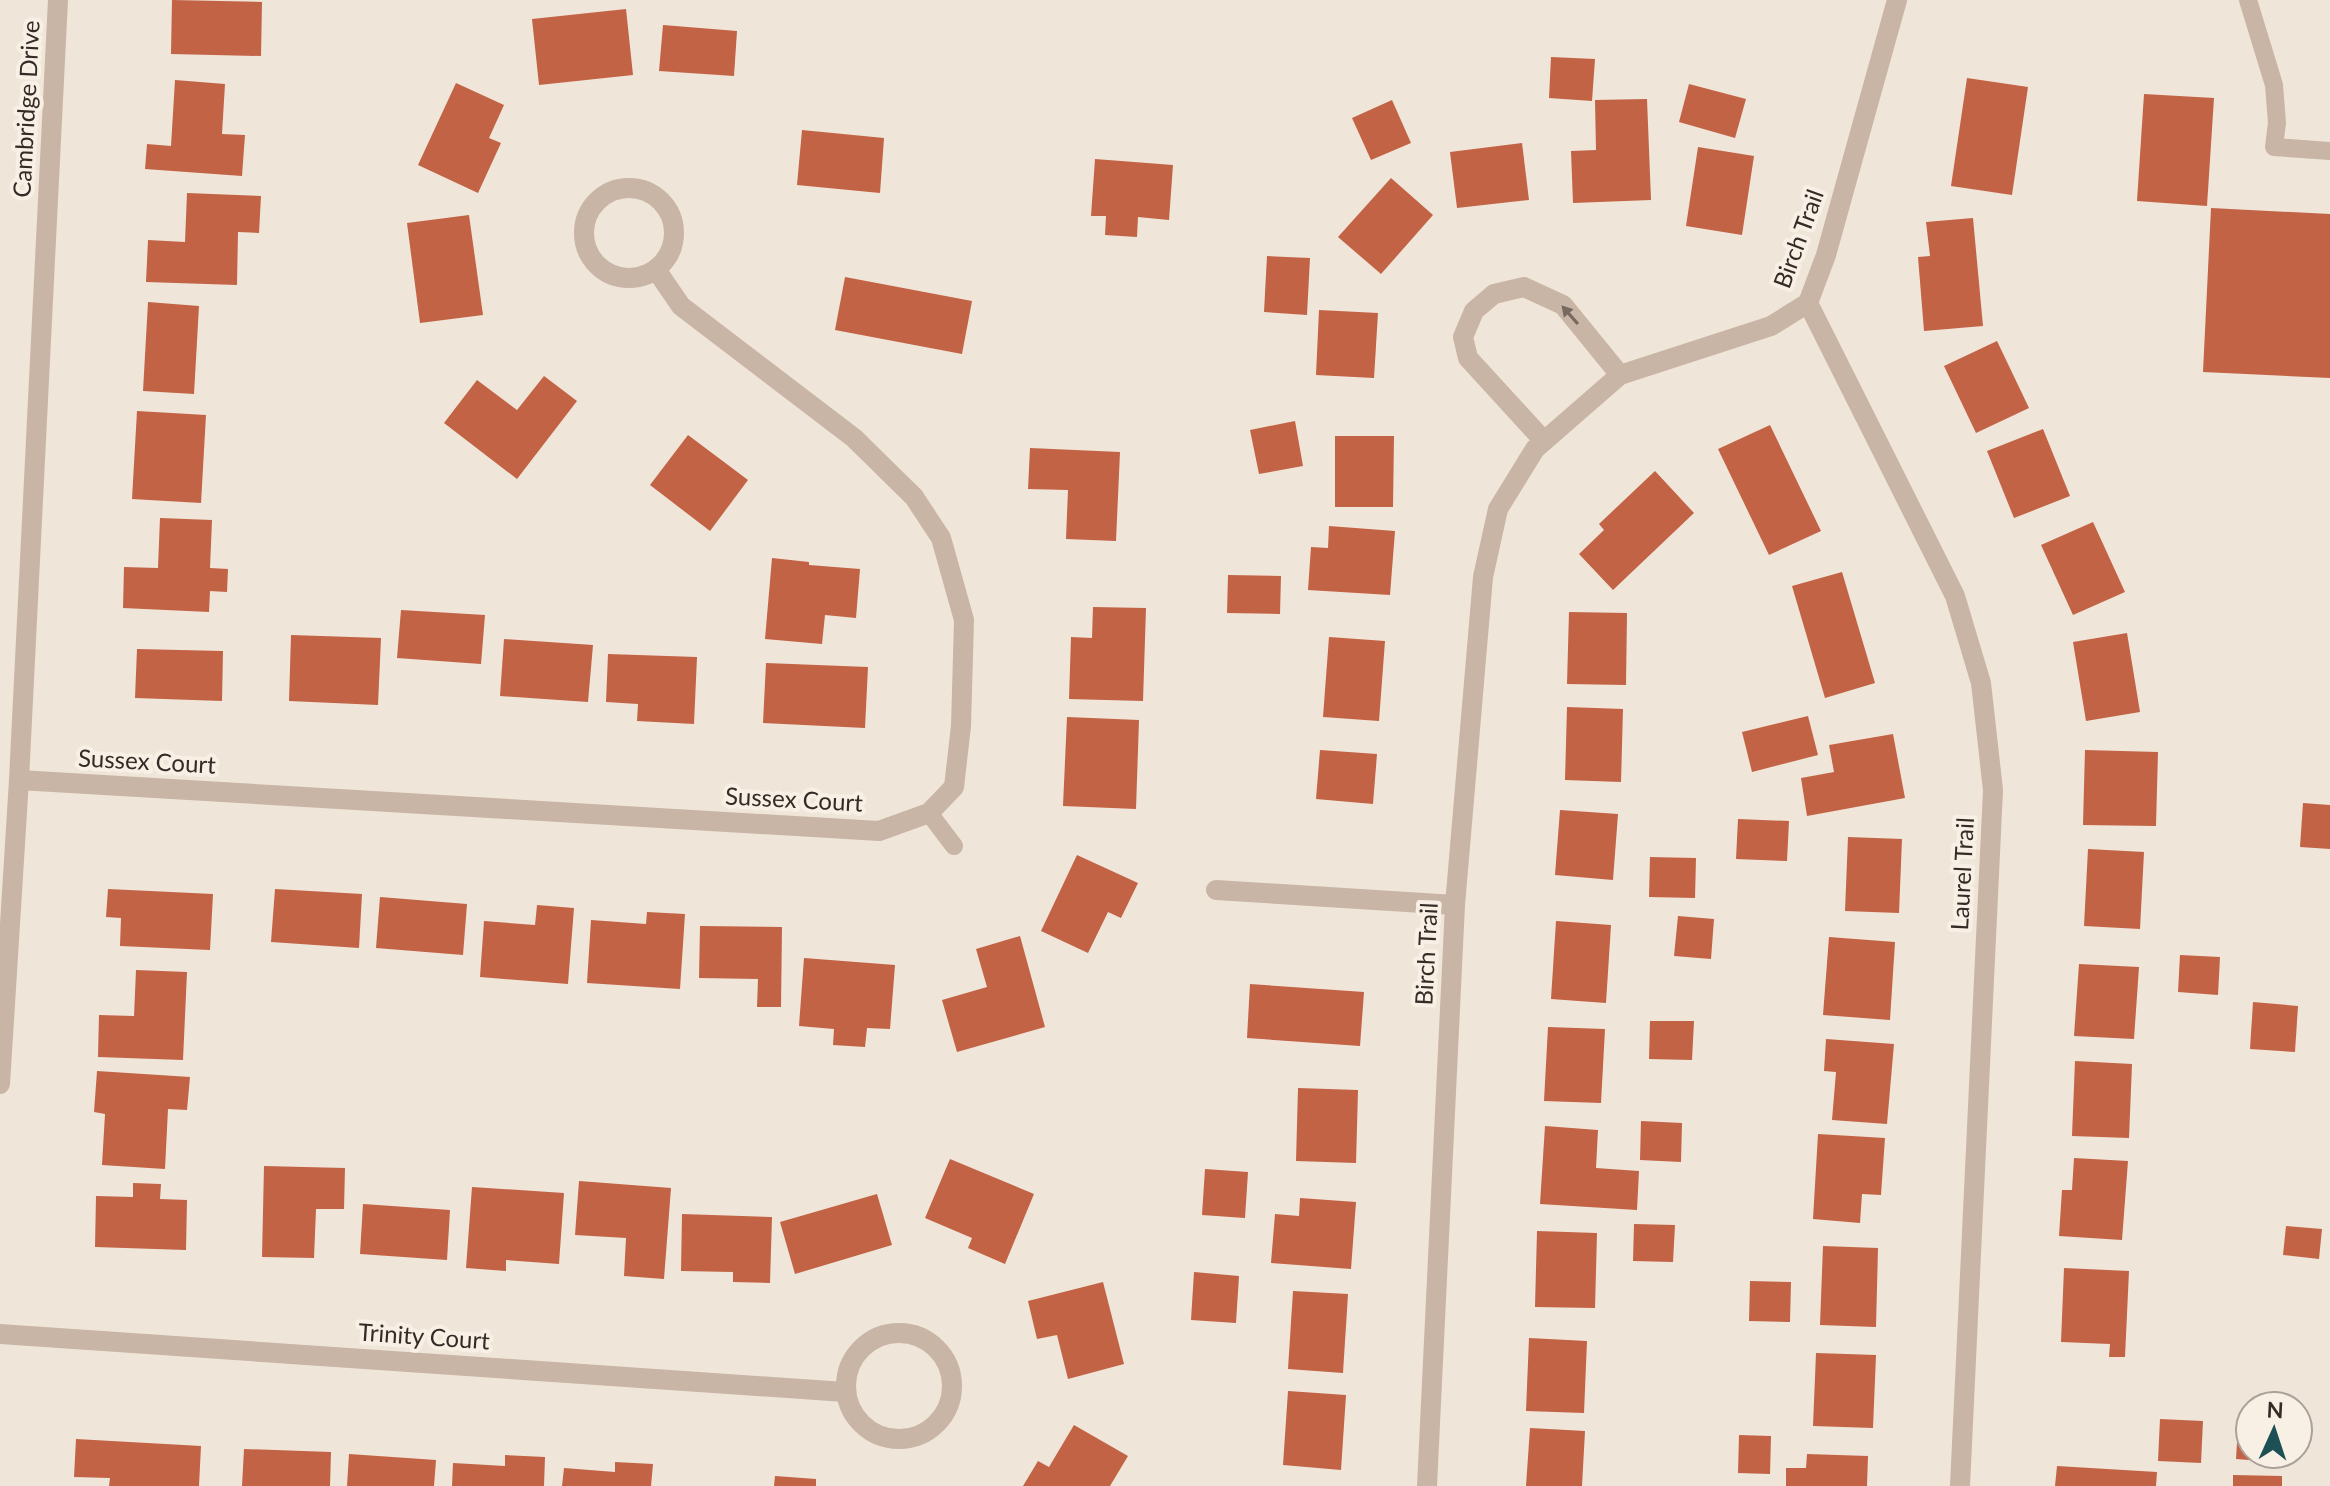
<svg xmlns="http://www.w3.org/2000/svg" width="2330" height="1486" font-family="Lato,sans-serif">
<style>
.building{fill:#c26345}
.lines{fill:none;stroke-linecap:round;stroke-linejoin:round}
.lane{stroke:#c8b5a5;stroke-width:18}
.street{stroke:#c8b5a5;stroke-width:20}
.oneway{fill:#77695f}
.labels{text-anchor:middle;stroke-width:8;stroke-linejoin:round;paint-order:stroke}
.street-label{font-size:24px;fill:#342b26;stroke:#f8efe5}
</style>
<rect width="100%" height="100%" fill="#f0e5d9"/>
<g class="building">
<path d="M 172,0 L 262,2 L 261,56 L 171,54 Z"/>
<path d="M 626,9 L 633,75 L 539,85 L 532,19 Z"/>
<path d="M 663,25 L 737,31 L 734,76 L 659,71 Z"/>
<path d="M 1551,57 L 1595,59 L 1592,101 L 1549,98 Z"/>
<path d="M 1967,78 L 2028,87 L 2012,195 L 1951,186 Z"/>
<path d="M 175,80 L 225,84 L 222,134 L 245,135 L 242,176 L 145,169 L 147,144 L 171,146 Z"/>
<path d="M 456,83 L 504,105 L 489,138 L 501,143 L 478,193 L 418,165 Z"/>
<path d="M 1689,84 L 1746,99 L 1735,138 L 1679,122 Z"/>
<path d="M 2144,94 L 2214,98 L 2207,206 L 2137,201 Z"/>
<path d="M 1647,99 L 1651,200 L 1573,203 L 1571,151 L 1596,150 L 1595,100 Z"/>
<path d="M 1392,100 L 1411,143 L 1371,160 L 1352,118 Z"/>
<path d="M 802,130 L 884,138 L 880,193 L 797,185 Z"/>
<path d="M 1522,143 L 1529,200 L 1457,208 L 1450,152 Z"/>
<path d="M 1698,147 L 1754,156 L 1742,235 L 1686,226 Z"/>
<path d="M 1095,159 L 1173,165 L 1169,220 L 1138,217 L 1137,237 L 1105,235 L 1106,216 L 1091,216 Z"/>
<path d="M 1391,178 L 1433,215 L 1381,274 L 1338,237 Z"/>
<path d="M 187,193 L 261,196 L 259,233 L 238,232 L 237,285 L 146,282 L 148,240 L 185,242 Z"/>
<path d="M 2211,208 L 2330,214 L 2330,378 L 2203,372 Z"/>
<path d="M 469,215 L 483,315 L 420,323 L 407,223 Z"/>
<path d="M 1973,218 L 1983,326 L 1924,331 L 1918,257 L 1930,256 L 1926,222 Z"/>
<path d="M 1267,256 L 1310,258 L 1307,315 L 1264,312 Z"/>
<path d="M 845,277 L 972,301 L 962,354 L 835,330 Z"/>
<path d="M 148,302 L 199,306 L 194,394 L 143,391 Z"/>
<path d="M 1319,310 L 1378,313 L 1374,378 L 1316,375 Z"/>
<path d="M 1997,341 L 2029,408 L 1976,433 L 1944,366 Z"/>
<path d="M 544,376 L 577,401 L 517,479 L 444,423 L 477,380 L 517,410 Z"/>
<path d="M 137,411 L 206,415 L 201,503 L 132,499 Z"/>
<path d="M 1295,421 L 1303,466 L 1259,474 L 1250,430 Z"/>
<path d="M 1770,425 L 1821,531 L 1769,555 L 1718,449 Z"/>
<path d="M 2043,429 L 2070,496 L 2014,518 L 1987,451 Z"/>
<path d="M 688,435 L 748,480 L 710,531 L 650,485 Z"/>
<path d="M 1335,436 L 1394,436 L 1393,507 L 1335,507 Z"/>
<path d="M 1030,448 L 1120,452 L 1116,541 L 1066,539 L 1068,490 L 1028,489 Z"/>
<path d="M 1655,471 L 1694,513 L 1613,590 L 1579,554 L 1604,530 L 1599,524 Z"/>
<path d="M 160,518 L 212,520 L 210,568 L 228,569 L 227,592 L 210,591 L 209,612 L 123,608 L 124,567 L 158,568 Z"/>
<path d="M 2093,522 L 2125,592 L 2073,615 L 2041,545 Z"/>
<path d="M 1329,526 L 1395,531 L 1390,595 L 1308,590 L 1311,547 L 1328,548 Z"/>
<path d="M 772,558 L 809,562 L 809,565 L 860,569 L 856,618 L 825,615 L 822,644 L 765,639 Z"/>
<path d="M 1842,572 L 1875,683 L 1825,698 L 1792,586 Z"/>
<path d="M 1228,575 L 1281,576 L 1280,614 L 1227,613 Z"/>
<path d="M 1093,607 L 1146,608 L 1143,701 L 1069,699 L 1071,637 L 1092,638 Z"/>
<path d="M 401,610 L 485,615 L 481,664 L 397,658 Z"/>
<path d="M 1569,612 L 1627,613 L 1626,685 L 1567,684 Z"/>
<path d="M 2127,633 L 2140,712 L 2086,721 L 2073,642 Z"/>
<path d="M 291,635 L 381,638 L 378,705 L 289,701 Z"/>
<path d="M 1329,637 L 1385,641 L 1379,721 L 1323,717 Z"/>
<path d="M 504,639 L 593,645 L 588,702 L 500,696 Z"/>
<path d="M 137,649 L 223,651 L 222,701 L 135,698 Z"/>
<path d="M 608,654 L 697,657 L 694,724 L 637,721 L 638,704 L 606,702 Z"/>
<path d="M 766,663 L 868,667 L 865,728 L 763,723 Z"/>
<path d="M 1567,707 L 1623,709 L 1621,782 L 1565,780 Z"/>
<path d="M 1808,716 L 1818,755 L 1752,772 L 1742,732 Z"/>
<path d="M 1067,717 L 1139,720 L 1136,809 L 1063,806 Z"/>
<path d="M 1893,734 L 1905,798 L 1807,816 L 1801,778 L 1834,772 L 1829,745 Z"/>
<path d="M 1320,750 L 1377,754 L 1373,804 L 1316,799 Z"/>
<path d="M 2085,750 L 2158,752 L 2156,826 L 2083,825 Z"/>
<path d="M 2303,803 L 2330,805 L 2330,849 L 2300,847 Z"/>
<path d="M 1560,810 L 1618,814 L 1613,880 L 1555,875 Z"/>
<path d="M 1738,819 L 1789,821 L 1787,861 L 1736,859 Z"/>
<path d="M 1848,837 L 1902,839 L 1899,913 L 1845,911 Z"/>
<path d="M 2088,849 L 2144,852 L 2140,929 L 2084,926 Z"/>
<path d="M 1077,855 L 1138,883 L 1121,918 L 1108,912 L 1088,953 L 1041,931 Z"/>
<path d="M 1650,857 L 1696,858 L 1695,898 L 1649,897 Z"/>
<path d="M 108,889 L 213,894 L 210,950 L 120,946 L 121,918 L 106,917 Z"/>
<path d="M 275,889 L 362,894 L 359,948 L 271,942 Z"/>
<path d="M 380,897 L 467,904 L 463,955 L 376,948 Z"/>
<path d="M 537,905 L 574,908 L 568,984 L 480,977 L 484,921 L 535,925 Z"/>
<path d="M 647,912 L 685,914 L 680,989 L 587,983 L 591,920 L 646,924 Z"/>
<path d="M 1678,916 L 1714,919 L 1711,959 L 1674,956 Z"/>
<path d="M 1556,921 L 1611,925 L 1606,1003 L 1551,999 Z"/>
<path d="M 700,926 L 782,927 L 781,1007 L 757,1007 L 758,979 L 699,978 Z"/>
<path d="M 1020,936 L 1045,1027 L 957,1052 L 942,1000 L 987,987 L 976,949 Z"/>
<path d="M 1829,937 L 1895,942 L 1890,1020 L 1823,1015 Z"/>
<path d="M 2180,955 L 2220,957 L 2218,995 L 2178,992 Z"/>
<path d="M 804,958 L 895,965 L 890,1029 L 867,1028 L 865,1047 L 833,1045 L 834,1029 L 799,1026 Z"/>
<path d="M 2079,964 L 2139,967 L 2134,1039 L 2074,1036 Z"/>
<path d="M 136,970 L 187,972 L 183,1060 L 98,1057 L 99,1015 L 134,1016 Z"/>
<path d="M 1250,984 L 1364,992 L 1360,1046 L 1247,1038 Z"/>
<path d="M 2253,1002 L 2298,1006 L 2295,1052 L 2250,1049 Z"/>
<path d="M 1650,1021 L 1694,1021 L 1692,1060 L 1649,1059 Z"/>
<path d="M 1548,1027 L 1605,1029 L 1601,1103 L 1544,1101 Z"/>
<path d="M 1826,1039 L 1894,1044 L 1887,1124 L 1832,1120 L 1836,1072 L 1824,1071 Z"/>
<path d="M 2075,1061 L 2132,1064 L 2129,1138 L 2072,1136 Z"/>
<path d="M 97,1071 L 190,1077 L 187,1110 L 168,1109 L 165,1169 L 102,1165 L 105,1114 L 94,1112 Z"/>
<path d="M 1298,1088 L 1358,1090 L 1356,1163 L 1296,1161 Z"/>
<path d="M 1641,1121 L 1682,1123 L 1681,1162 L 1640,1160 Z"/>
<path d="M 1545,1126 L 1598,1130 L 1596,1168 L 1639,1171 L 1637,1210 L 1540,1204 Z"/>
<path d="M 1818,1134 L 1885,1138 L 1881,1195 L 1862,1194 L 1860,1223 L 1813,1219 Z"/>
<path d="M 2074,1158 L 2128,1161 L 2122,1240 L 2059,1236 L 2062,1190 L 2072,1190 Z"/>
<path d="M 950,1159 L 1034,1194 L 1005,1264 L 968,1248 L 972,1238 L 925,1218 Z"/>
<path d="M 264,1166 L 345,1168 L 344,1209 L 316,1209 L 314,1258 L 262,1257 Z"/>
<path d="M 1205,1169 L 1248,1172 L 1245,1218 L 1202,1215 Z"/>
<path d="M 579,1181 L 671,1188 L 664,1279 L 624,1276 L 626,1238 L 575,1235 Z"/>
<path d="M 133,1183 L 161,1184 L 160,1199 L 187,1200 L 186,1250 L 95,1247 L 96,1196 L 133,1197 Z"/>
<path d="M 472,1187 L 564,1193 L 559,1264 L 506,1260 L 506,1271 L 466,1268 Z"/>
<path d="M 877,1194 L 892,1245 L 795,1274 L 780,1222 Z"/>
<path d="M 1300,1198 L 1356,1202 L 1351,1269 L 1271,1263 L 1275,1214 L 1299,1216 Z"/>
<path d="M 363,1204 L 450,1210 L 447,1260 L 360,1254 Z"/>
<path d="M 682,1214 L 772,1217 L 770,1283 L 733,1282 L 733,1272 L 681,1271 Z"/>
<path d="M 1634,1224 L 1675,1225 L 1673,1262 L 1633,1261 Z"/>
<path d="M 2286,1226 L 2322,1229 L 2319,1259 L 2283,1255 Z"/>
<path d="M 1537,1231 L 1597,1233 L 1595,1308 L 1535,1307 Z"/>
<path d="M 1823,1246 L 1878,1248 L 1876,1327 L 1820,1325 Z"/>
<path d="M 2064,1268 L 2129,1271 L 2125,1357 L 2109,1357 L 2110,1344 L 2061,1342 Z"/>
<path d="M 1194,1272 L 1239,1276 L 1236,1323 L 1191,1320 Z"/>
<path d="M 1750,1281 L 1791,1282 L 1790,1322 L 1749,1321 Z"/>
<path d="M 1103,1282 L 1124,1364 L 1068,1379 L 1057,1335 L 1037,1339 L 1028,1301 Z"/>
<path d="M 1293,1291 L 1348,1294 L 1343,1373 L 1288,1369 Z"/>
<path d="M 1529,1338 L 1587,1341 L 1584,1413 L 1526,1411 Z"/>
<path d="M 1816,1353 L 1876,1355 L 1873,1428 L 1813,1426 Z"/>
<path d="M 1288,1391 L 1346,1395 L 1341,1470 L 1283,1465 Z"/>
<path d="M 2160,1419 L 2203,1421 L 2201,1463 L 2158,1461 Z"/>
<path d="M 1074,1425 L 1128,1456 L 1110,1486 L 1023,1486 L 1038,1461 L 1049,1467 Z"/>
<path d="M 2238,1426 L 2250,1427 L 2250,1454 L 2275,1454 L 2275,1462 L 2236,1459 Z"/>
<path d="M 1530,1428 L 1585,1431 L 1582,1486 L 1526,1486 Z"/>
<path d="M 1739,1435 L 1771,1436 L 1770,1474 L 1738,1473 Z"/>
<path d="M 76,1439 L 201,1446 L 199,1486 L 109,1486 L 110,1478 L 74,1477 Z"/>
<path d="M 244,1449 L 331,1452 L 330,1486 L 242,1486 Z"/>
<path d="M 349,1454 L 436,1460 L 434,1486 L 347,1486 Z"/>
<path d="M 1807,1454 L 1868,1456 L 1867,1486 L 1786,1486 L 1786,1468 L 1806,1468 Z"/>
<path d="M 505,1455 L 545,1457 L 544,1486 L 452,1486 L 453,1463 L 505,1466 Z"/>
<path d="M 615,1462 L 653,1464 L 651,1486 L 562,1486 L 564,1468 L 615,1472 Z"/>
<path d="M 2057,1466 L 2157,1472 L 2156,1486 L 2055,1486 Z"/>
<path d="M 2233,1475 L 2282,1476 L 2282,1486 L 2233,1486 Z"/>
<path d="M 775,1476 L 816,1479 L 816,1486 L 774,1486 Z"/>
</g>
<g class="lines">
<g class="lane">
<path d="M 2248,0 L 2274,85 L 2277,123 L 2274,147 L 2330,151"/>
<path d="M 929,813 L 954,846"/>
</g>
<g class="street">
<circle cx="629" cy="233" r="45"/>
<path d="M 1808,303 L 1955,596 L 1981,683 L 1993,790 L 1960,1486"/>
<path d="M 1544,441 L 1468,358 L 1463,337 L 1474,311 L 1494,294 L 1524,287 L 1563,305 L 1620,375"/>
<path d="M 19,780 L 879,831 L 929,813 L 954,787 L 961,726 L 964,620 L 941,538 L 914,497 L 854,438 L 681,306 L 657,271"/>
<path d="M 1216,890 L 1455,905"/>
<path d="M 0,1084 L 19,780 L 58,0"/>
<circle cx="899" cy="1386" r="53"/>
<path d="M 0,1334 L 845,1392"/>
<path d="M 1427,1486 L 1455,905 L 1483,577 L 1498,509 L 1535,449 L 1620,375 L 1771,326 L 1808,303 L 1826,255 L 1897,0"/>
</g>
</g>
<defs><path id="oneway-solid" d="M-6-.8H1V-3.2L6.5 0L1 3.2V.8H-6Z" transform="scale(2)"/></defs>
<use class="oneway" href="#oneway-solid" transform="translate(1570 315) rotate(-131)"/>
<g class="labels">
<g class="street-label">
<text transform="translate(27 109) rotate(-87)" y="8">Cambridge Drive</text>
<text transform="translate(1799 239) rotate(-70)" y="8">Birch Trail</text>
<text transform="translate(147 762) rotate(3)" y="8">Sussex Court</text>
<text transform="translate(794 800) rotate(3)" y="8">Sussex Court</text>
<text transform="translate(1963 874) rotate(-87)" y="8">Laurel Trail</text>
<text transform="translate(1427 954) rotate(-87)" y="8">Birch Trail</text>
<text transform="translate(424 1337) rotate(4)" y="8">Trinity Court</text>
</g>
</g>
<g transform="translate(2274 1430) rotate(3)"><circle r="38" fill="#f8efe5" stroke="#aaa199" stroke-width="2"/>
<path d="M0-6L14 30L0 20L-14 30Z" fill="#1d5054"/>
<text y="-12" font-size="22" font-weight="bold" text-anchor="middle" fill="#342b26">N</text>
</g>
</svg>
